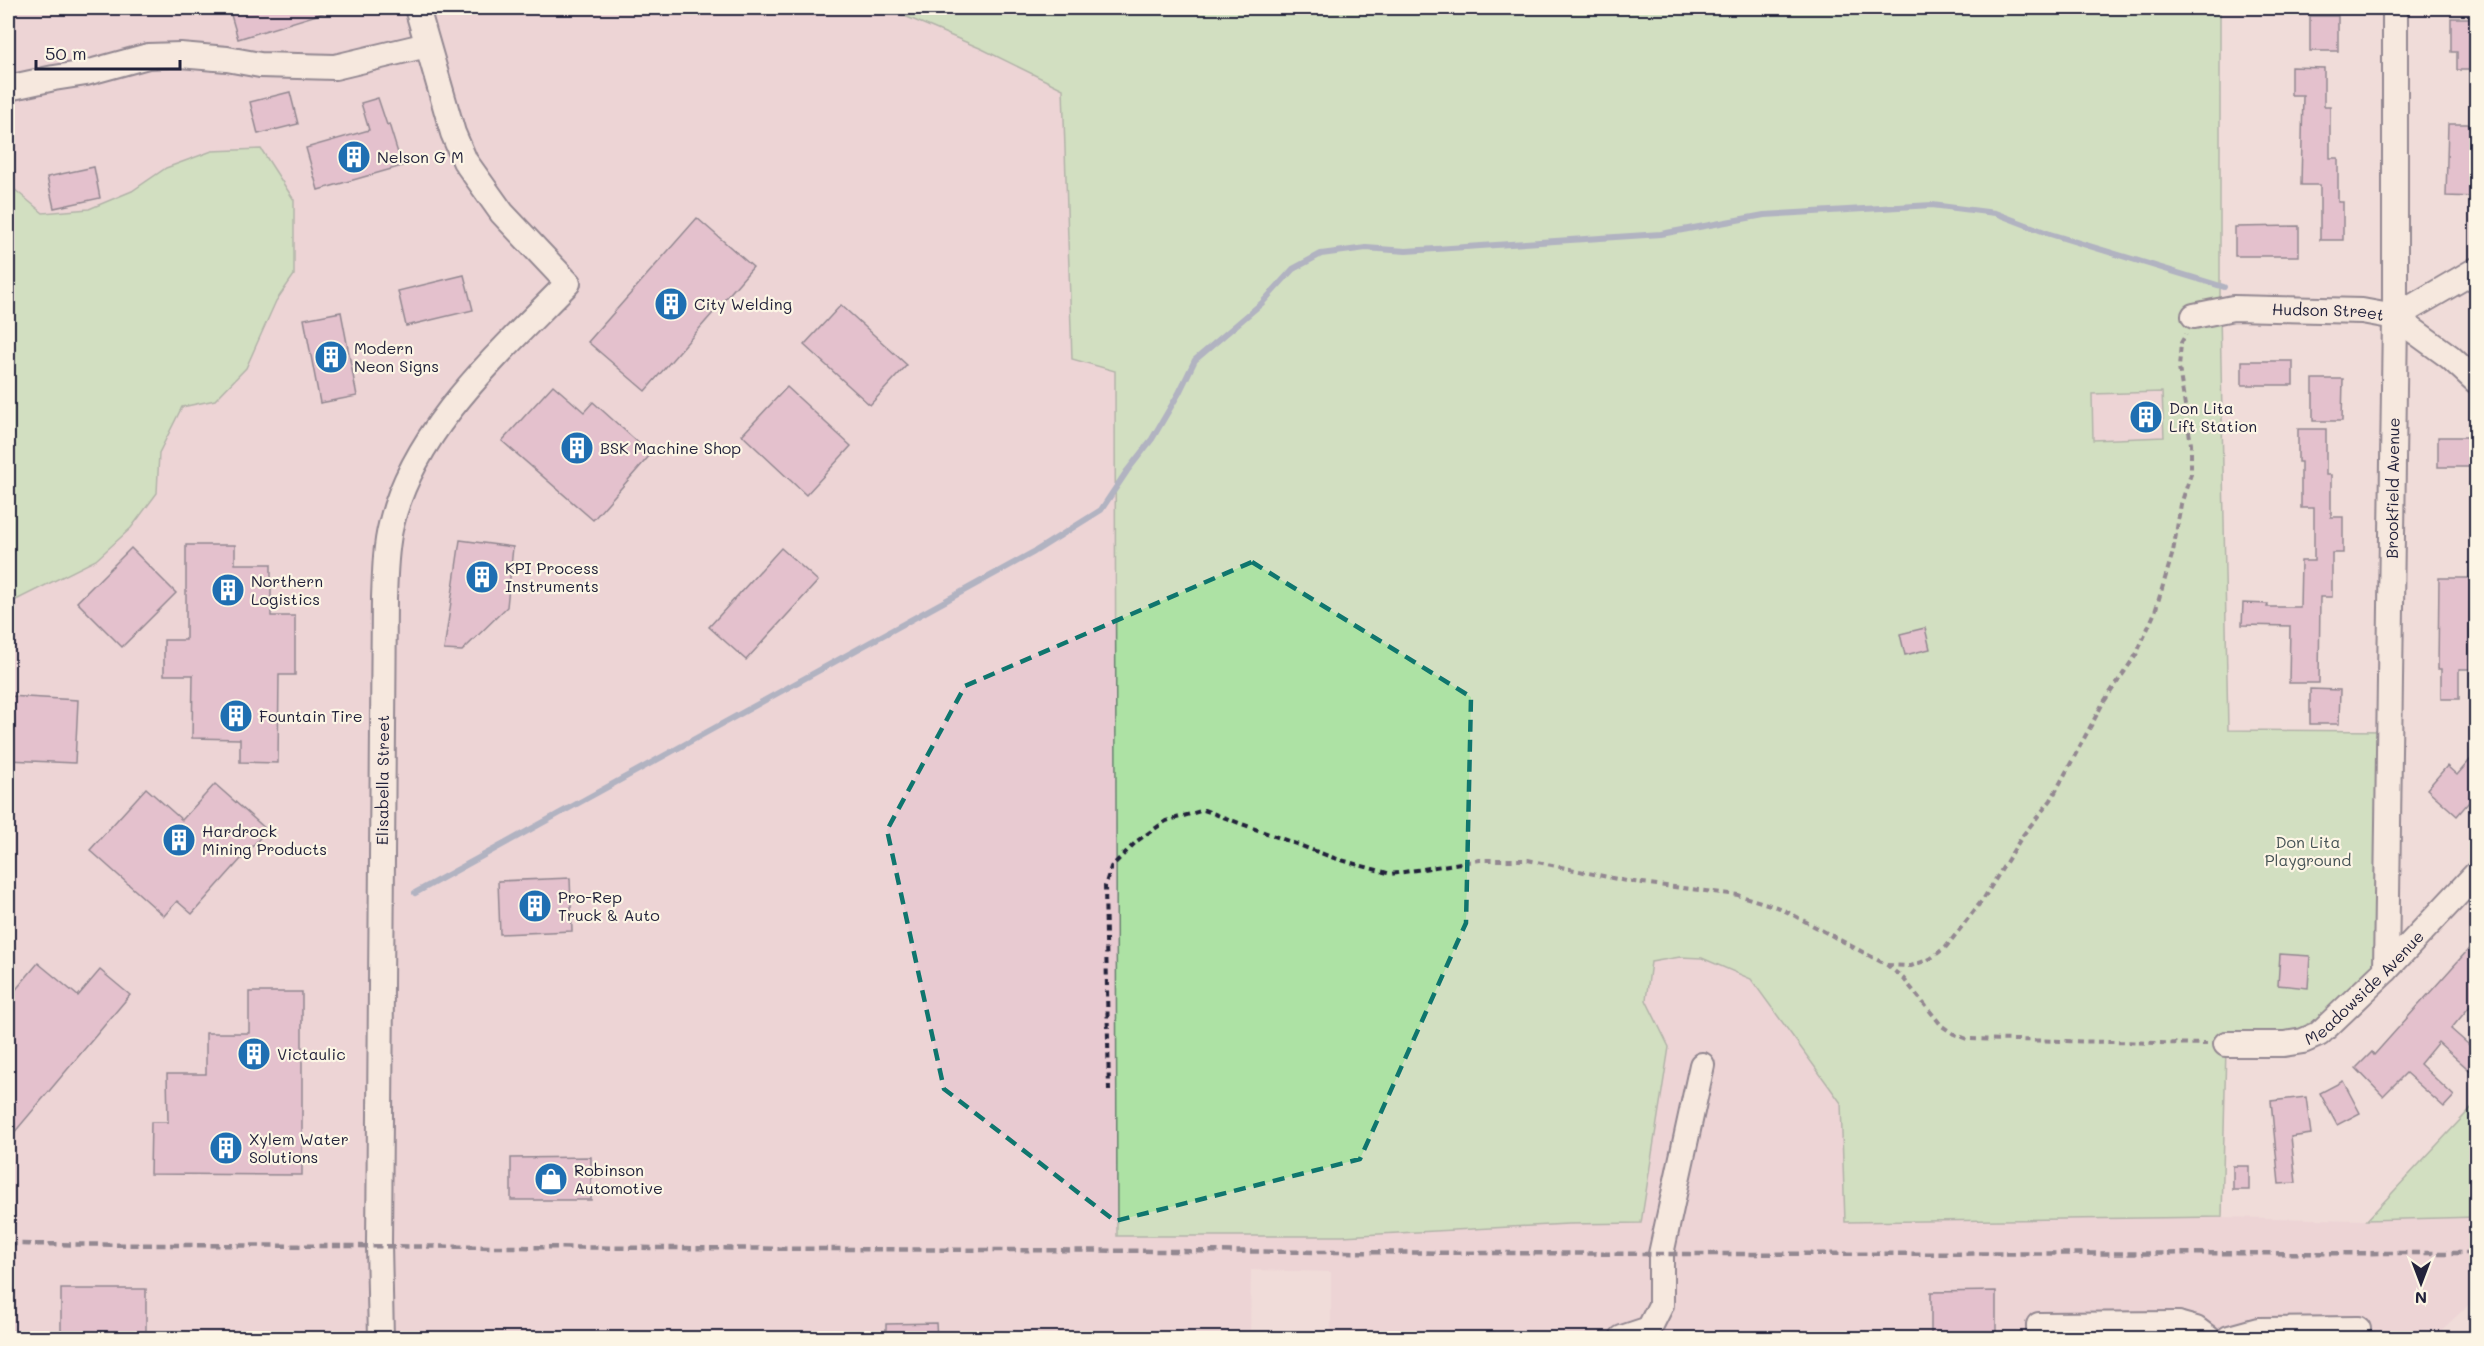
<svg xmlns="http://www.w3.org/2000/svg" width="2484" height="1346" font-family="Mali,sans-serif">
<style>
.built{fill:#e8cad1}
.green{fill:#ade2a4;stroke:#688270;stroke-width:1.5;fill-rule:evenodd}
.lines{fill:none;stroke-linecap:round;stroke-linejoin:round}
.stream{stroke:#6580a5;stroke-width:6}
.building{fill:#d4a1be;stroke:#22223b;stroke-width:1.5}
.minor-casing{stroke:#22223b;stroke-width:28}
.path{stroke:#22223b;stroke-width:4;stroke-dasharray:6 4.5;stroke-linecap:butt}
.minor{stroke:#fcf5e5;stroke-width:24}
.rail{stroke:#22223b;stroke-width:4.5;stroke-dasharray:9 4.5;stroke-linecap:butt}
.marked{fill:none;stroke:#0f766e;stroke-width:4.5;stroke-dasharray:12 8;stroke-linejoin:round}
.labels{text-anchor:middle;stroke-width:4.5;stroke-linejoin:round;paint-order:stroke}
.poi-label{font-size:16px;fill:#22223b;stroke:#fcf5e5;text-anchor:start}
.street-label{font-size:16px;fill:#22223b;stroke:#fcf5e5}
.park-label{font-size:16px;fill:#455255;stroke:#fcf5e5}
</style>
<rect width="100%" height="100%" fill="#f0dcd9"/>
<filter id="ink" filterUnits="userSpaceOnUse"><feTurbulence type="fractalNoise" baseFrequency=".0167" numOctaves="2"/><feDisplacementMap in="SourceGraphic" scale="12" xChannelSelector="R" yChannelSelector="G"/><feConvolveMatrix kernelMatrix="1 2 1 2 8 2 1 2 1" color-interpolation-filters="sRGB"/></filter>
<g filter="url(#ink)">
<g class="built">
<path d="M 8,8 L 885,8 L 982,49 L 1063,89 L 1072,359 L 1115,370 L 1117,1236 L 1342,1236 L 1568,1224 L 1640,1223 L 1669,1047 L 1646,1000 L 1651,962 L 1680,957 L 1702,958 L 1751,979 L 1841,1103 L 1845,1222 L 2222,1217 L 2367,1220 L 2476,1217 L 2476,1298 L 2433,1338 L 1331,1338 L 1331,1272 L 1251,1270 L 1250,1338 L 8,1338 L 8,605 L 96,560 L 157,494 L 159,453 L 183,407 L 215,400 L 260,337 L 276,301 L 294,274 L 294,200 L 166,168 L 132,191 L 89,209 L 43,213 L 8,184 Z"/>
<path d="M 2162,392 L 2164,437 L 2093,440 L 2091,394 Z"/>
</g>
<g class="green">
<path d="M 886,8 L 2220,8 L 2220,312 L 2228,730 L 2391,731 L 2387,971 L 2334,1024 L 2226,1046 L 2222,1217 L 1845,1222 L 1841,1103 L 1751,979 L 1702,958 L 1680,957 L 1651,962 L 1646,1000 L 1669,1047 L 1641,1223 L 1568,1224 L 1342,1236 L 1117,1236 L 1115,371 L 1072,359 L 1063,89 L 982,49 ZM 2162,392 L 2164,437 L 2093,440 L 2092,394 Z"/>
<path d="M 261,149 L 294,200 L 294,275 L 276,301 L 246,368 L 215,400 L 182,407 L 159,453 L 157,493 L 131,528 L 96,560 L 8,604 L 8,184 L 43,213 L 89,209 L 132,191 L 166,168 L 212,151 Z"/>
<path d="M 2476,1103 L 2476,1217 L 2367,1220 Z"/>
</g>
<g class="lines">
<path class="stream" d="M 415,893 L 1034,552 L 1101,510 L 1127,471 L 1152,439 L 1179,393 L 1195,360 L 1262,303 L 1293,269 L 1321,254 L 1366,248 L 1406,251 L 1661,234 L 1764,215 L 1932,205 L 1995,213 L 2050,234 L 2224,287"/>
</g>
<g class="building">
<path d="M 229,8 L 330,8 L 330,11 L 238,39 Z"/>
<rect x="2310" y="16" width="28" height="35"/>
<path d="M 2451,18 L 2476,18 L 2476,70 L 2457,70 L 2457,52 L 2451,52 Z"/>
<path d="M 2291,67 L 2324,68 L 2324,106 L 2330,106 L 2330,158 L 2338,158 L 2338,202 L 2343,202 L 2343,240 L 2320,240 L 2320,185 L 2301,185 L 2303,95 L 2291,95 Z"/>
<path d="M 290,92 L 298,124 L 258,134 L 250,102 Z"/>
<path d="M 378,98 L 387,125 L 389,124 L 402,166 L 318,190 L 306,148 L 369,130 L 361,103 Z"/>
<path d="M 2448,124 L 2476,124 L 2476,197 L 2446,196 Z"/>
<path d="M 94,167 L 100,198 L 54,208 L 47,177 Z"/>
<path d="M 697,218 L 753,267 L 645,391 L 588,342 Z"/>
<path d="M 2299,226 L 2299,256 L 2235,256 L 2235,227 Z"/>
<path d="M 464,275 L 473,310 L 406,326 L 398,291 Z"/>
<path d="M 841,305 L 907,365 L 870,405 L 804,345 Z"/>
<path d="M 341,312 L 357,396 L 320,403 L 304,319 Z"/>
<rect x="2242" y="361" width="51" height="24"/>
<path d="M 2313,379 L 2343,379 L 2342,421 L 2313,421 Z"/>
<path d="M 553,385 L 584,412 L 593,402 L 651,454 L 593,520 L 502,441 Z"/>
<path d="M 787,387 L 851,446 L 806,495 L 742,435 Z"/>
<path d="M 2154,405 L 2155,428 L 2139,429 L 2138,406 Z"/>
<path d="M 2298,429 L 2326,429 L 2326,475 L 2331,475 L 2331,517 L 2343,517 L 2343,553 L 2332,553 L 2332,597 L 2320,597 L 2319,683 L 2289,683 L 2290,626 L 2242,625 L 2243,603 L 2268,604 L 2267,607 L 2300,607 L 2301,561 L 2314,561 L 2314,508 L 2301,508 L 2301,462 L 2298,462 Z"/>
<rect x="2438" y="437" width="38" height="30"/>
<path d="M 460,540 L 513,547 L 507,607 L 462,651 L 444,650 Z"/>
<path d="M 186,545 L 235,545 L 235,564 L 271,564 L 271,616 L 295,616 L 295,675 L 279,675 L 278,763 L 240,762 L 240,739 L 192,738 L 193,675 L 164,675 L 164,640 L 186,640 Z"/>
<path d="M 131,548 L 176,593 L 122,647 L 77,602 Z"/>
<path d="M 781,548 L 818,581 L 746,660 L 709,627 Z"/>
<path d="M 2439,578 L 2470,578 L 2469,669 L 2459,669 L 2459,699 L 2441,699 L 2441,669 L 2438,669 Z"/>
<path d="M 1925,628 L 1930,649 L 1905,655 L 1900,634 Z"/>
<path d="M 2310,689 L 2340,690 L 2339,724 L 2310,724 Z"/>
<path d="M 8,696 L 78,700 L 75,763 L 8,760 Z"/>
<path d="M 2476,753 L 2476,794 L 2457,816 L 2427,789 L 2447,766 L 2457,775 Z"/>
<path d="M 215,784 L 267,830 L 192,914 L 177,901 L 164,916 L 90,850 L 146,788 L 182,820 Z"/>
<path d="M 570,878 L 572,931 L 500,934 L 498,881 Z"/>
<path d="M 2476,941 L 2476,999 L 2451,1029 L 2476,1051 L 2476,1076 L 2438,1042 L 2420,1064 L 2454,1096 L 2444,1107 L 2406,1073 L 2383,1096 L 2356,1068 L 2372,1052 L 2374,1055 Z"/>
<path d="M 2280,954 L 2310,956 L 2308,988 L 2278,985 Z"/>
<path d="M 38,963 L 78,996 L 100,970 L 130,995 L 8,1140 L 8,999 Z"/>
<path d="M 249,992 L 302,992 L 302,1175 L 150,1174 L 151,1122 L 168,1122 L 167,1074 L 206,1074 L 206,1033 L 249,1033 Z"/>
<path d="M 2343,1081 L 2360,1113 L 2337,1125 L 2320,1093 Z"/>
<path d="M 2306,1097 L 2311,1134 L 2291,1137 L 2296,1183 L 2279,1184 L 2271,1101 Z"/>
<path d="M 591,1157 L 591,1200 L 511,1200 L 511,1158 Z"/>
<rect x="2233" y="1166" width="16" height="24"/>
<rect x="61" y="1289" width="85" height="49"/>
<path d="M 1996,1291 L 1996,1338 L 1931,1338 L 1931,1292 Z"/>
<path d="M 936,1323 L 937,1338 L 886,1338 L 886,1324 Z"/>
</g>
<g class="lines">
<defs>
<g id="minor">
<path d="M 8,88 L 54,78 L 86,73 L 148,56 L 180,55 L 227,59 L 260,65 L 335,67 L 427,45"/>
<path id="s1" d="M 2194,316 L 2233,308 L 2362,311 L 2395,317 L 2450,357 L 2476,381"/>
<path d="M 2395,317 L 2476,270"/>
<path id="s2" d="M 2386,970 L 2395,317 L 2395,8"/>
<path id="s3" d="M 2226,1044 L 2284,1044 L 2303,1041 L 2319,1034 L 2386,970 L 2476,874"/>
<path d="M 2178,1324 L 2196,1329 L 2208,1338"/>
<path id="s4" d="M 381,1338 L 379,1245 L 384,598 C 385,574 385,549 391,525 C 414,428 501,352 568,283 L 502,213 L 465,161 L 453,133 L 417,8"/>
<path d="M 1622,1338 L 1649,1329 L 1661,1305 L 1661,1254 L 1702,1065"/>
<path d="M 2039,1338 L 2039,1325 L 2178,1324 L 2178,1338"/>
<path d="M 2229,1338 L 2258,1330 L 2358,1329"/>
</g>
</defs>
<use href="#minor" class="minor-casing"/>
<g class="path">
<path d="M 1887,965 L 1911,966 L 1930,959 L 1946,947 L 1984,898 L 2023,835 L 2051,800 L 2103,703 L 2136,655 L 2155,612 L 2173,552 L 2181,504 L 2191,474 L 2191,444 L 2179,368 L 2181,343 L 2186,334"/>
<path d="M 1109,1091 L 1105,886 L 1111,867 L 1137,841 L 1166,821 L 1204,810 L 1334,858 L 1391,874 L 1480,860 L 1528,860 L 1626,881 L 1738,895 L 1780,908 L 1887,965 L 1903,978 L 1942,1026 L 1954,1034 L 1967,1039 L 2207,1044"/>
</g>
<use href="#minor" class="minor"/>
<path class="rail" d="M 8,1244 L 1661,1254 L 2476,1253"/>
</g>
</g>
<path d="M0 0H2484V1346H0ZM 1252,562 L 1471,697 L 1466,923 L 1360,1159 L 1115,1221 L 944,1089 L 887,830 L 965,686 Z" fill="#f0dcd9" fill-opacity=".55" fill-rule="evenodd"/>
<path class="marked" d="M 1252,562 L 1471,697 L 1466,923 L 1360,1159 L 1115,1221 L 944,1089 L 887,830 L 965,686 Z"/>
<defs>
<symbol id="building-disc" viewBox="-11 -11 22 22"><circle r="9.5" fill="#1f6fb2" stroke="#fcf5e5"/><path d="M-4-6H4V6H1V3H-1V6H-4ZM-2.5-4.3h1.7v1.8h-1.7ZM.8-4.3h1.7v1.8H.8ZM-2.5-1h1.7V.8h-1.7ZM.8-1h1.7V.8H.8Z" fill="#fff"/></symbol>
<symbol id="shop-disc" viewBox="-11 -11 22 22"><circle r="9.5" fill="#1f6fb2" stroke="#fcf5e5"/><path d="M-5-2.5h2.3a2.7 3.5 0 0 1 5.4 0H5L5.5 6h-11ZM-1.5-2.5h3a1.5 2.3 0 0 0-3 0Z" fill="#fff"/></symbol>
</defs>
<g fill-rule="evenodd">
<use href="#building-disc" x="335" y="138" width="38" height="38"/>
<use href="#building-disc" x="652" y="285" width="38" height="38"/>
<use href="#building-disc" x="312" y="338" width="38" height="38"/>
<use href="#building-disc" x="2127" y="398" width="38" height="38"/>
<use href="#building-disc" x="558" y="429" width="38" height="38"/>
<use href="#building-disc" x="463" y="558" width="38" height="38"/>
<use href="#building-disc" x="209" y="571" width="38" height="38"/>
<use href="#building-disc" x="217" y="697" width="38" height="38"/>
<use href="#building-disc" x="160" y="821" width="38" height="38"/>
<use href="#building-disc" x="516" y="887" width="38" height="38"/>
<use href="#building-disc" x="235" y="1035" width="38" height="38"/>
<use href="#building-disc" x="207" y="1129" width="38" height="38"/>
<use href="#shop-disc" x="532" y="1160" width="38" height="38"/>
</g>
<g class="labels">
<g class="poi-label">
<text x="377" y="163">Nelson G M</text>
<text x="694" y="310">City Welding</text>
<text x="354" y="354">Modern<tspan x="354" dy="18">Neon Signs</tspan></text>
<text x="2169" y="414">Don Lita<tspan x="2169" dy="18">Lift Station</tspan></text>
<text x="600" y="454">BSK Machine Shop</text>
<text x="505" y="574">KPI Process<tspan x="505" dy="18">Instruments</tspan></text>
<text x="251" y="587">Northern<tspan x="251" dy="18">Logistics</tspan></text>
<text x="259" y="722">Fountain Tire</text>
<text x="202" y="837">Hardrock<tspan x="202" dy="18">Mining Products</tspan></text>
<text x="558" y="903">Pro-Rep<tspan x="558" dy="18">Truck &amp; Auto</tspan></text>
<text x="277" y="1060">Victaulic</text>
<text x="249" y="1145">Xylem Water<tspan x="249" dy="18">Solutions</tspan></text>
<text x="574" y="1176">Robinson<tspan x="574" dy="18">Automotive</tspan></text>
</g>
<g class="street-label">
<text dy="6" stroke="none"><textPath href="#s1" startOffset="135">Hudson Street</textPath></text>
<text dy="6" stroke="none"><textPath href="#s2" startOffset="482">Brookfield Avenue</textPath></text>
<text dy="6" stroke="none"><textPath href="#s4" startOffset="558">Elisabella Street</textPath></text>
<text dy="6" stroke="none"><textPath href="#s3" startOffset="159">Meadowside Avenue</textPath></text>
</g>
<g class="park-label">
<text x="2308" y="848">Don Lita<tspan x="2308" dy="18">Playground</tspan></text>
</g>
</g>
<rect width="2484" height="1346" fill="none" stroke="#fcf5e5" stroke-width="30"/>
<rect x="15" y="15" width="2454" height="1316" fill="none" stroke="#22223b" stroke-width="2" filter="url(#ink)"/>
<g transform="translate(2421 1283) rotate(180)" stroke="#fcf5e5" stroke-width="4.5" paint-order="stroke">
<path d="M0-4.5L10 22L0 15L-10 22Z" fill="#22223b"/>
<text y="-9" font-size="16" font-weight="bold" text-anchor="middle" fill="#22223b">N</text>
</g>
<path d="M36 60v9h144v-9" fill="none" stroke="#22223b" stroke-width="3"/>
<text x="45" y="60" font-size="18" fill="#22223b" stroke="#fcf5e5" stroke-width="4.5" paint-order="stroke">50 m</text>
</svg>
